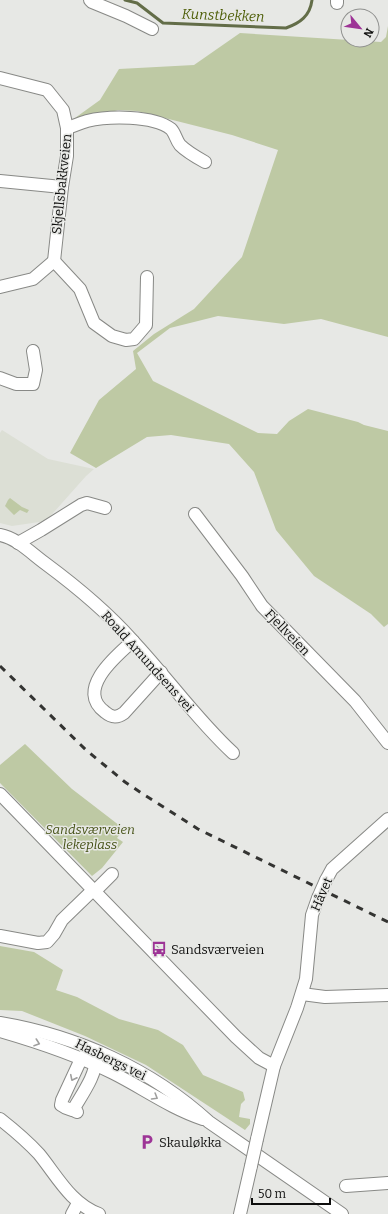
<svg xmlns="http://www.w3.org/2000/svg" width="388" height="1214" font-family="Bitter,serif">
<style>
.built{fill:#dcdfd5}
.green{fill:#bec9a4}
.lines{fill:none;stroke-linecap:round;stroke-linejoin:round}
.stream{stroke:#636d48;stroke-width:3}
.minor-casing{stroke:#888986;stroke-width:14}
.minor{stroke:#fff;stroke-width:12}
.rail{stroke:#343432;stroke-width:3;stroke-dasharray:7 7;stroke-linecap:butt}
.minor-bridge-casing{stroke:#888986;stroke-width:14;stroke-linecap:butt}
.minor-bridge{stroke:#fff;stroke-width:12}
.oneway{stroke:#9f9f9e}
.labels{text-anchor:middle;stroke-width:3;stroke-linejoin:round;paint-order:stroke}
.street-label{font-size:13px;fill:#0e0e0d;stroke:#e7e8e5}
.park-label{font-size:13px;font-style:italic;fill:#475318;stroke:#e7e8e5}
.poi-label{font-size:13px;fill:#0e0e0d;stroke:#e7e8e5;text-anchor:start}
.water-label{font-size:14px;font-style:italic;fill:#4f5f09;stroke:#e7e8e5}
</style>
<rect width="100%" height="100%" fill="#e7e8e5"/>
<path class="built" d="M 2,430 L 48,459 L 94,469 L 86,476 L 46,521 L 12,526 L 0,523 L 0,433 Z"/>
<g class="green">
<path d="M 388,26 L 388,337 L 321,319 L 284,324 L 218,316 L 170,328 L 137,353 L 153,381 L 258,433 L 277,434 L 289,421 L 308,409 L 358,422 L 364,425 L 388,431 L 388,624 L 384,627 L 371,614 L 314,576 L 276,530 L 254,472 L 229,444 L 171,435 L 147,437 L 96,468 L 70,453 L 99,400 L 136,369 L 133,351 L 154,334 L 194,309 L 242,257 L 278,150 L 232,135 L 137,111 L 118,110 L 74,124 L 75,118 L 100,100 L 119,69 L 194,65 L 240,33 L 381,42 L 386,37 Z"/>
<path d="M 10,498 L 22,507 L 29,510 L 27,513 L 20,510 L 14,515 L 5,506 L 8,500 Z"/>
<path d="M 25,744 L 72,789 L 124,829 L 117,838 L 123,842 L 102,868 L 92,876 L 0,783 L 0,765 Z"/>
<path d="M 0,946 L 34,952 L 63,970 L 56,990 L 77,997 L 119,1019 L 158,1030 L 183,1045 L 203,1075 L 243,1092 L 245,1100 L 241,1104 L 239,1117 L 250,1119 L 250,1124 L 245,1130 L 146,1065 L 85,1036 L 22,1011 L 0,1010 Z"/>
</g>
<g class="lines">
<path class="stream" d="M 125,0 L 137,3 L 163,23 L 286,28 C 300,23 310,16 312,0"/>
<defs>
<g id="minor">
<path d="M 90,0 L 92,2 L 126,16 L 152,29"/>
<path d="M 337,3 L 337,0"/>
<path d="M 0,78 L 47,90 L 63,110 L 67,128 L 67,156 L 62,187 L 54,261"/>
<path d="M 67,128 C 74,126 80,123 87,121 C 108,116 153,115 171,129 C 175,133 176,140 180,145 C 187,152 196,157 205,162"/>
<path d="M 0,181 L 62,187"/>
<path d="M 0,287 L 33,279 L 54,261 L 80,289 L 94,323 L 112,336 L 126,340 L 134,339 L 146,325 L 147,277"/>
<path d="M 0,378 L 16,384 L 33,384 L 36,370 L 33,351"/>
<path d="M 195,514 L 242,576 L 262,606 L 355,701 L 388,743"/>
<path d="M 0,535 C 17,538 32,554 46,564 C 77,587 106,611 132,640 C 167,677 196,719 233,753"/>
<path d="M 18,543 L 41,530 L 81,505 L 87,503 L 105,508"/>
<path d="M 133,641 C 116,656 75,690 105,712 C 112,718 117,718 124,713 L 161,672"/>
<path d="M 0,794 L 236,1037 L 259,1058 L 274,1066"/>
<path d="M 326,880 L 332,869 L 388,819"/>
<path d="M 94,892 L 112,874"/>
<path d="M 0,936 L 38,943 L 47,942 L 54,934 L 62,920 L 93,890"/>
<path d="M 302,994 L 325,997 L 388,995"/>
<path d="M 0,1023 C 77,1036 151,1069 209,1122 L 342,1214"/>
<path d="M 0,1031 C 38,1042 77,1055 113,1073 C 143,1088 170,1108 203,1119"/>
<path d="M 73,1110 C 82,1094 96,1076 96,1058"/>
<path d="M 77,1112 C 70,1108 69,1111 61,1105 L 62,1100 L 81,1059 L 86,1054"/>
<path d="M 0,1119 C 14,1130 27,1141 39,1154 C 57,1176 71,1204 99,1214"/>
<path d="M 257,1139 L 274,1066 L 297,1008 L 306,979 L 312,915 L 318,898"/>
<path d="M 346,1186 L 388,1183"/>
<path d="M 72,1214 L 78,1203"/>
<path d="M 240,1214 L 251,1166"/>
</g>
</defs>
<use href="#minor" class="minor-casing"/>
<use href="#minor" class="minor"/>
<path class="rail" d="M 0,666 L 86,750 L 125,782 L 143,794 L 198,829 L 388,922"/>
<defs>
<g id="minor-bridge">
<path d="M 318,898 L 326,880"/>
<path d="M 251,1166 L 257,1139"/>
</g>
</defs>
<use href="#minor-bridge" class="minor-bridge-casing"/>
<use href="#minor-bridge" class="minor-bridge"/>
</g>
<defs><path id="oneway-chevron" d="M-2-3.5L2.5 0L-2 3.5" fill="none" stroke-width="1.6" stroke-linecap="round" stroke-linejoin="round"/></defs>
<g class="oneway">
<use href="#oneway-chevron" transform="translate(37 1043) rotate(19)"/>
<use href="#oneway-chevron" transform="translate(73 1078) rotate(116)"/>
<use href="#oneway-chevron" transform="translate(155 1097) rotate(31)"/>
</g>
<defs>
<symbol id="bus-bare" viewBox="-9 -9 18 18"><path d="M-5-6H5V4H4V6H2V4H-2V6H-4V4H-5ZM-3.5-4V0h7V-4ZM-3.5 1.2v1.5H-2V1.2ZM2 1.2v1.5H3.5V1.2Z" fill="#9d3496" stroke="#e7e8e5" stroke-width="2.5" paint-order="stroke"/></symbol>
<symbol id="parking-bare" viewBox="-9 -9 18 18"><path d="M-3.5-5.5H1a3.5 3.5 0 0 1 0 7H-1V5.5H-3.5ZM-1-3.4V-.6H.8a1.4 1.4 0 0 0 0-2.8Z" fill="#9d3496" stroke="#e7e8e5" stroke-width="2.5" paint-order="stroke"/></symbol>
</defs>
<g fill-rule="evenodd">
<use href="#bus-bare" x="148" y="938" width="22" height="22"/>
<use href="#parking-bare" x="136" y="1131" width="22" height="22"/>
</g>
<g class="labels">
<g class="street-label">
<text transform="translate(61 184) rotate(-84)" y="5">Skjellsbakkveien</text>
<text transform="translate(288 632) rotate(46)" y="5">Fjellveien</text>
<text transform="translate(148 661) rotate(48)" y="5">Roald Amundsens vei</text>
<text transform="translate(321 894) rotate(-67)" y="5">Håvet</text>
<text transform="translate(111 1059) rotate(26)" y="5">Hasbergs vei</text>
</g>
<g class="park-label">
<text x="90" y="834">Sandsværveien<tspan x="90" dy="15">lekeplass</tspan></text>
</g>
<g class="poi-label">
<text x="171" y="954">Sandsværveien</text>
<text x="159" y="1147">Skauløkka</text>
</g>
<g class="water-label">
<text transform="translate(223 15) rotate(2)" y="5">Kunstbekken</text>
</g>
</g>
<g transform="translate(360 28) rotate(119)"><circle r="19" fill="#e7e8e5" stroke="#90918f"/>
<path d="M0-3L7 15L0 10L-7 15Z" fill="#9d3496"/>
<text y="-6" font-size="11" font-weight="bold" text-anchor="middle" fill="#0e0e0d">N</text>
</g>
<path d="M252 1198v6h78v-6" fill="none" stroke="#0e0e0d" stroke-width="2"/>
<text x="258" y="1198" font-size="12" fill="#0e0e0d" stroke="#e7e8e5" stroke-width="3" paint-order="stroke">50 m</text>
</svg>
